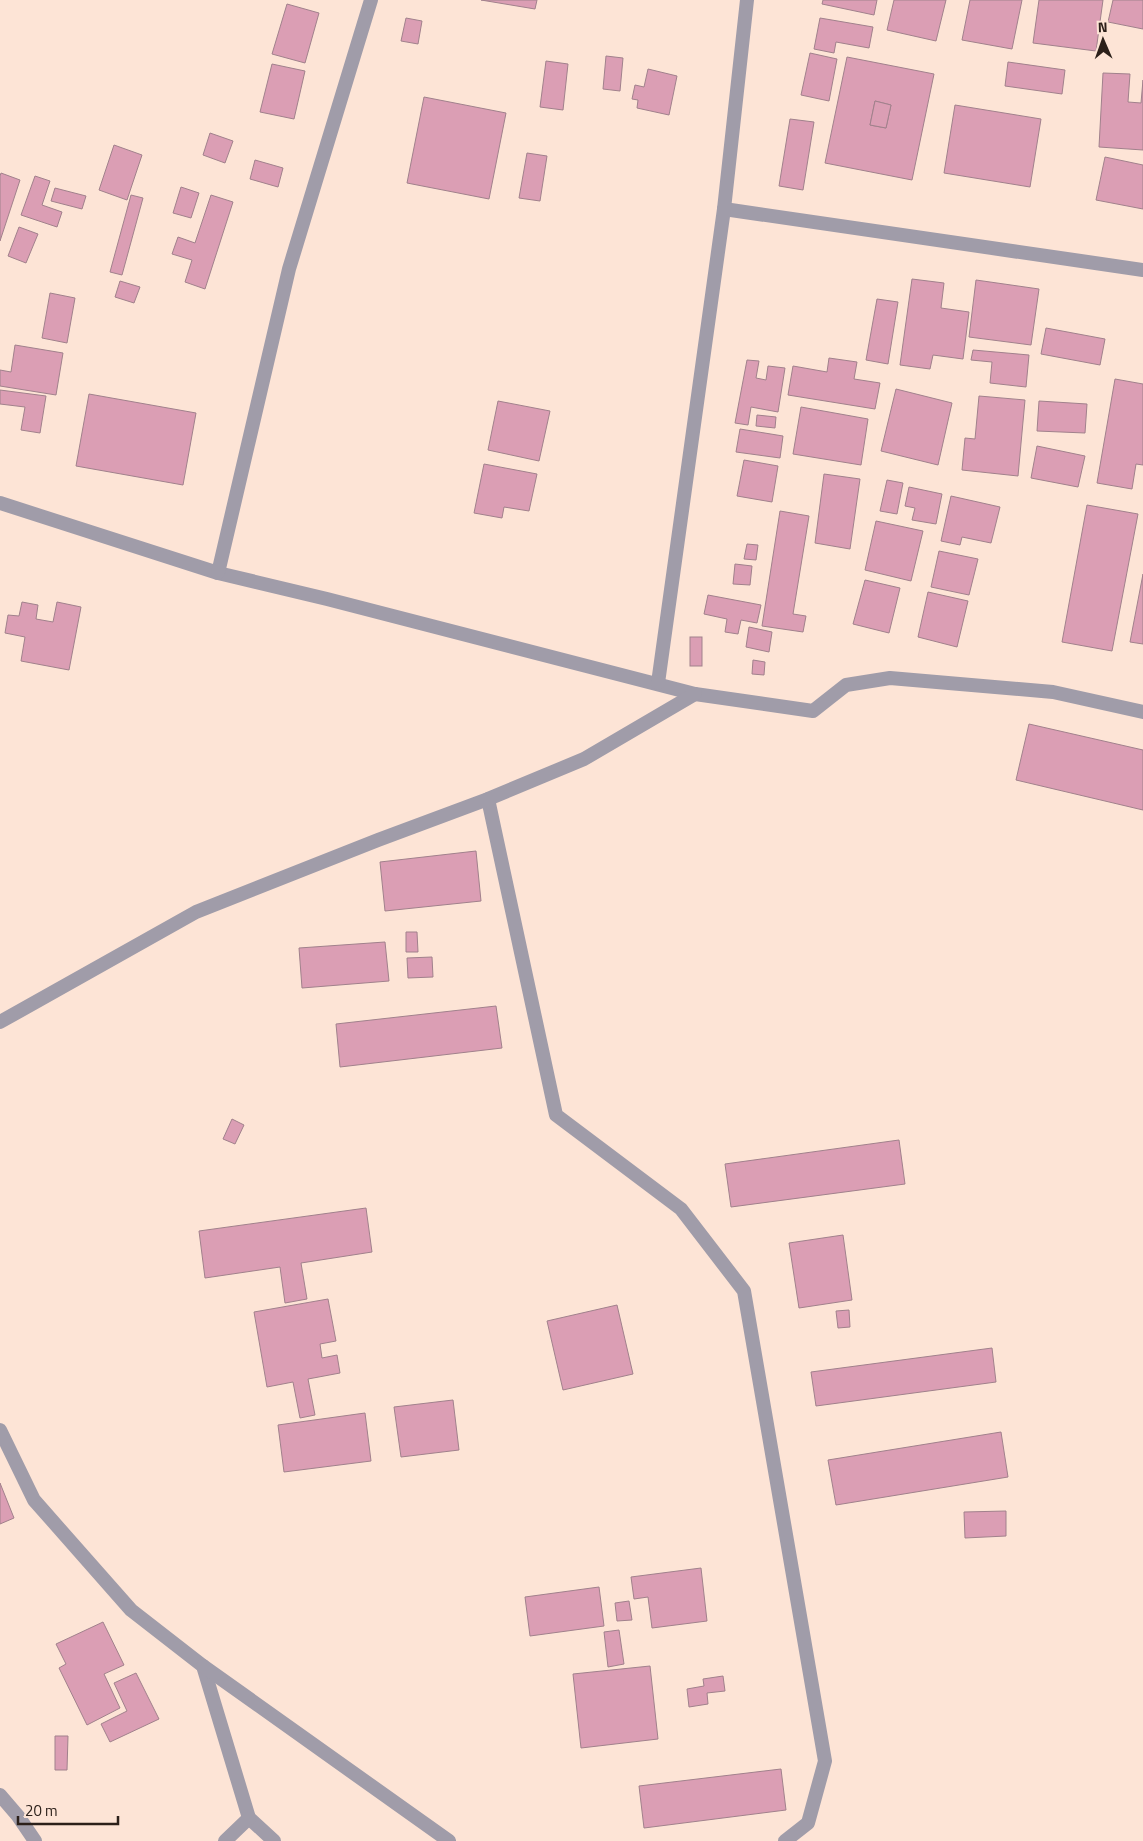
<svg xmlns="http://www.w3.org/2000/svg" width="1143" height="1841" font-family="'Titillium Web',sans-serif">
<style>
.building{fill:#db9eb4;stroke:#a1818c;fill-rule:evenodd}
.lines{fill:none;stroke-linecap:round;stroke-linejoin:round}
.minor{stroke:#a09ca9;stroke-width:14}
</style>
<rect width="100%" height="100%" fill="#fde4d6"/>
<g class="building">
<path d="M 481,0 L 537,0 L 535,9 Z"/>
<path d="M 823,0 L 877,0 L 874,15 L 822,4 Z"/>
<path d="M 894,0 L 946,0 L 936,41 L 887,30 Z"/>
<path d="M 970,0 L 1022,0 L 1012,49 L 962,40 Z"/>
<path d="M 1039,0 L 1103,0 L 1096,51 L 1033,43 Z"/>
<path d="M 1113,0 L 1143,0 L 1143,29 L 1108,22 Z"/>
<path d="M 287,4 L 319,13 L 305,63 L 272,54 Z"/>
<path d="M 406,18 L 422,21 L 418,44 L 401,41 Z"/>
<path d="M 820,18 L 873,27 L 869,48 L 836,42 L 834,53 L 814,49 Z"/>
<path d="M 810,53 L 837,59 L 829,101 L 801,95 Z"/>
<path d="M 606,56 L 623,58 L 620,91 L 603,89 Z"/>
<path d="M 847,57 L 934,74 L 912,180 L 825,163 ZM 875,101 L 891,105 L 886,128 L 870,125 Z"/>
<path d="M 546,61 L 568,64 L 563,110 L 540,107 Z"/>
<path d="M 1008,62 L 1065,70 L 1062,94 L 1005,86 Z"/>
<path d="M 272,64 L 305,71 L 294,119 L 260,112 Z"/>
<path d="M 648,69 L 677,76 L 669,115 L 637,108 L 638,100 L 632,99 L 635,85 L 644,87 Z"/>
<path d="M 1103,73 L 1130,74 L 1128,102 L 1141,103 L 1143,80 L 1143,150 L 1099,147 Z"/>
<path d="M 424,97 L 506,113 L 489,199 L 407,183 Z"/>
<path d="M 875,101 L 891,105 L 886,128 L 870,125 Z"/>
<path d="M 955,105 L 1041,119 L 1030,187 L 944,173 Z"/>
<path d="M 790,119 L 814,122 L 803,190 L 779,186 Z"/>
<path d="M 210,133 L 233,141 L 225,163 L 203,155 Z"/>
<path d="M 114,145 L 142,155 L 127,200 L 99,190 Z"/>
<path d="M 527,153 L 547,156 L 540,201 L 519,198 Z"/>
<path d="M 1105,157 L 1143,165 L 1143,209 L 1096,200 Z"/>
<path d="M 255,160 L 283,168 L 278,187 L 250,179 Z"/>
<path d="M 1,173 L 20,180 L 0,241 L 0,176 Z"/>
<path d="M 35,176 L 50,181 L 42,205 L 62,212 L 57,227 L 21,215 Z"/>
<path d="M 181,187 L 199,193 L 191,218 L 173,213 Z"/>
<path d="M 55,188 L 86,196 L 82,209 L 51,201 Z"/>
<path d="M 131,195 L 143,198 L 122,275 L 110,272 Z"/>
<path d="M 211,195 L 233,202 L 205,289 L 185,282 L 192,260 L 172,254 L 178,237 L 195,243 Z"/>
<path d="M 19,227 L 38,234 L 26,263 L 8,256 Z"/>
<path d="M 912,279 L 944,283 L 941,308 L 969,312 L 963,359 L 933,355 L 930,369 L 900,365 Z"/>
<path d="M 976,280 L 1039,289 L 1031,345 L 969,337 Z"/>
<path d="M 120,281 L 140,287 L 134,303 L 115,297 Z"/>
<path d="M 50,293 L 75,298 L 67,343 L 42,338 Z"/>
<path d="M 877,299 L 898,302 L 888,364 L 866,360 Z"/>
<path d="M 1046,328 L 1105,339 L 1100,365 L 1041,354 Z"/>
<path d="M 15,345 L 63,353 L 56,395 L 0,386 L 0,370 L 11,372 Z"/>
<path d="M 973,350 L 1029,355 L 1026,387 L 990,383 L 992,362 L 971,360 Z"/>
<path d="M 829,358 L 857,362 L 854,379 L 880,383 L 875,409 L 788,395 L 793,366 L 827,372 Z"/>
<path d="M 747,360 L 759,361 L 756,378 L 766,380 L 768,366 L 785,368 L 778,412 L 751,407 L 748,425 L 735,423 Z"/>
<path d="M 1115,379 L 1143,384 L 1143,465 L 1136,464 L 1132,489 L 1097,483 Z"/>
<path d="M 896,389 L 952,403 L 938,465 L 881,451 Z"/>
<path d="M 0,390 L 46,396 L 40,433 L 21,430 L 25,407 L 0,404 Z"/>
<path d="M 89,394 L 196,413 L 183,485 L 76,466 Z"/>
<path d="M 979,396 L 1025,400 L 1018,476 L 962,470 L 965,438 L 975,439 Z"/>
<path d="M 498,401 L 550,411 L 539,461 L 488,450 Z"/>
<path d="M 1039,401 L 1087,404 L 1085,433 L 1037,431 Z"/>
<path d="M 801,407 L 868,419 L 861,465 L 793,454 Z"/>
<path d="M 757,415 L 776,417 L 775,428 L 756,426 Z"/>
<path d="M 740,429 L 783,436 L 780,458 L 736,452 Z"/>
<path d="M 1037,446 L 1085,456 L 1078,487 L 1031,478 Z"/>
<path d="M 744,460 L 778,466 L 772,502 L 737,496 Z"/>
<path d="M 484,464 L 537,474 L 529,511 L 504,507 L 502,518 L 474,513 Z"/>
<path d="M 824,474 L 860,479 L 850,549 L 815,543 Z"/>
<path d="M 887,480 L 903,483 L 897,514 L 880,511 Z"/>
<path d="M 909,487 L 942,494 L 936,524 L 912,520 L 915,508 L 905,506 Z"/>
<path d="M 951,496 L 1000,507 L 991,543 L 962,537 L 960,545 L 941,541 Z"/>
<path d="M 1087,505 L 1138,514 L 1112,651 L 1062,642 Z"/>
<path d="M 780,511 L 809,516 L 793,614 L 806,616 L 803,632 L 762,626 Z"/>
<path d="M 876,521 L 923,531 L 911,581 L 865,570 Z"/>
<path d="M 747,544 L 758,545 L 756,560 L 744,559 Z"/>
<path d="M 939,551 L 978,559 L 969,595 L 931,587 Z"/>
<path d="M 735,564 L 752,566 L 750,585 L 733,584 Z"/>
<path d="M 1143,574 L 1143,644 L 1130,642 Z"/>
<path d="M 865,580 L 900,588 L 889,633 L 853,624 Z"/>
<path d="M 928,592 L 968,601 L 957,647 L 918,637 Z"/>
<path d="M 708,595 L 761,605 L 757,623 L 741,620 L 738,634 L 725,632 L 727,619 L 704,614 Z"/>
<path d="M 22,602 L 38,605 L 36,619 L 53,622 L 57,602 L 81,607 L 69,670 L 21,661 L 25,637 L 5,633 L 8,615 L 19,616 Z"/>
<path d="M 749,627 L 772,632 L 769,652 L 746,647 Z"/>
<rect x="690" y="637" width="12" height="29"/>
<path d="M 753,660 L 765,662 L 764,675 L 752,674 Z"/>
<path d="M 1029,724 L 1143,750 L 1143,810 L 1016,780 Z"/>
<path d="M 476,851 L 481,901 L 385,911 L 380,862 Z"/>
<path d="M 406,932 L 417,932 L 418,952 L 406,952 Z"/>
<path d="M 385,942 L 389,981 L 302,988 L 299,948 Z"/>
<path d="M 432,957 L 433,977 L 408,978 L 407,958 Z"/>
<path d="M 496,1006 L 502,1048 L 340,1067 L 336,1024 Z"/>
<path d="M 232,1119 L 244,1125 L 235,1144 L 223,1139 Z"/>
<path d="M 899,1140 L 905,1184 L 731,1207 L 725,1164 Z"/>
<path d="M 366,1208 L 372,1252 L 301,1263 L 307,1299 L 285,1303 L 280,1267 L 205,1278 L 199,1231 Z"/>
<path d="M 843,1235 L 852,1300 L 799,1308 L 789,1243 Z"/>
<path d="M 328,1299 L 336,1341 L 320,1344 L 322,1358 L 337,1355 L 340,1373 L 308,1379 L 315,1415 L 300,1418 L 293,1382 L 267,1387 L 254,1312 Z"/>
<path d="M 617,1305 L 633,1374 L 563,1390 L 547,1321 Z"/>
<path d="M 849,1310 L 850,1327 L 838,1328 L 836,1311 Z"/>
<path d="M 992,1348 L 996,1382 L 816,1406 L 811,1372 Z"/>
<path d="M 453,1400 L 459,1450 L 401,1457 L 394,1407 Z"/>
<path d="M 365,1413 L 371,1461 L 284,1472 L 278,1425 Z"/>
<path d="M 1001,1432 L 1008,1477 L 836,1505 L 828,1460 Z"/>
<path d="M 0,1483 L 14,1518 L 0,1524 Z"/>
<path d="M 1006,1511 L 1006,1536 L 965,1538 L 964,1512 Z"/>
<path d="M 701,1568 L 707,1621 L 652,1628 L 648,1597 L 634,1599 L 631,1577 Z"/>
<path d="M 599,1587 L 604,1626 L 530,1636 L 525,1597 Z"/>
<path d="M 629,1601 L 632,1620 L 617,1621 L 615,1603 Z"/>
<path d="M 103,1622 L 124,1665 L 104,1674 L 120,1708 L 87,1725 L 59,1668 L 66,1664 L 56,1644 Z"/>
<path d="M 619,1630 L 624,1664 L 608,1667 L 604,1632 Z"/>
<path d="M 650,1666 L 658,1739 L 581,1748 L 573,1674 Z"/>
<path d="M 136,1673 L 159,1719 L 110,1742 L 101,1724 L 127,1711 L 114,1683 Z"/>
<path d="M 723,1676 L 725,1691 L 707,1693 L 708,1704 L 689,1707 L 687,1689 L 704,1686 L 703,1679 Z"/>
<path d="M 55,1736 L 68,1736 L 67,1770 L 55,1770 Z"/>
<path d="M 781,1769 L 786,1810 L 644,1828 L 639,1786 Z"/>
</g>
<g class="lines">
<g class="minor">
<path d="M 724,209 L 1143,270"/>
<path d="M 0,503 L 218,573 L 327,599 L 695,694 L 813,711 L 846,685 L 890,678 L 1053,692 L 1143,712"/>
<path d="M 218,573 L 289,269 L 371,0"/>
<path d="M 658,683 L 724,209 L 747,0"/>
<path d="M 488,799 L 556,1115 L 681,1209 L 744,1291 L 825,1761 L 808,1823 L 785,1841"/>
<path d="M 0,1022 L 196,912 L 378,840 L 488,799 L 584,759 L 695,694"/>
<path d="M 0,1430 L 34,1500 L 131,1610 L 203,1666 L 249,1818 L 274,1841"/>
<path d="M 203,1666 L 449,1841"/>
<path d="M 0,1795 L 18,1816 L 35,1841"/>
<path d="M 225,1841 L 249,1818"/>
</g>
</g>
<g transform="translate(1103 40) rotate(358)" stroke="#fde4d6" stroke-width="4" paint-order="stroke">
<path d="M0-4L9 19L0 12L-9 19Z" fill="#2c201a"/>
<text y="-8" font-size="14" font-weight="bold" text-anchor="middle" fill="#2c201a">N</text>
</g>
<path d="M18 1816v8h100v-8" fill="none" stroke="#2c201a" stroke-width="2.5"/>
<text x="25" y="1816" font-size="15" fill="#2c201a" stroke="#fde4d6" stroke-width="4" paint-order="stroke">20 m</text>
</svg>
